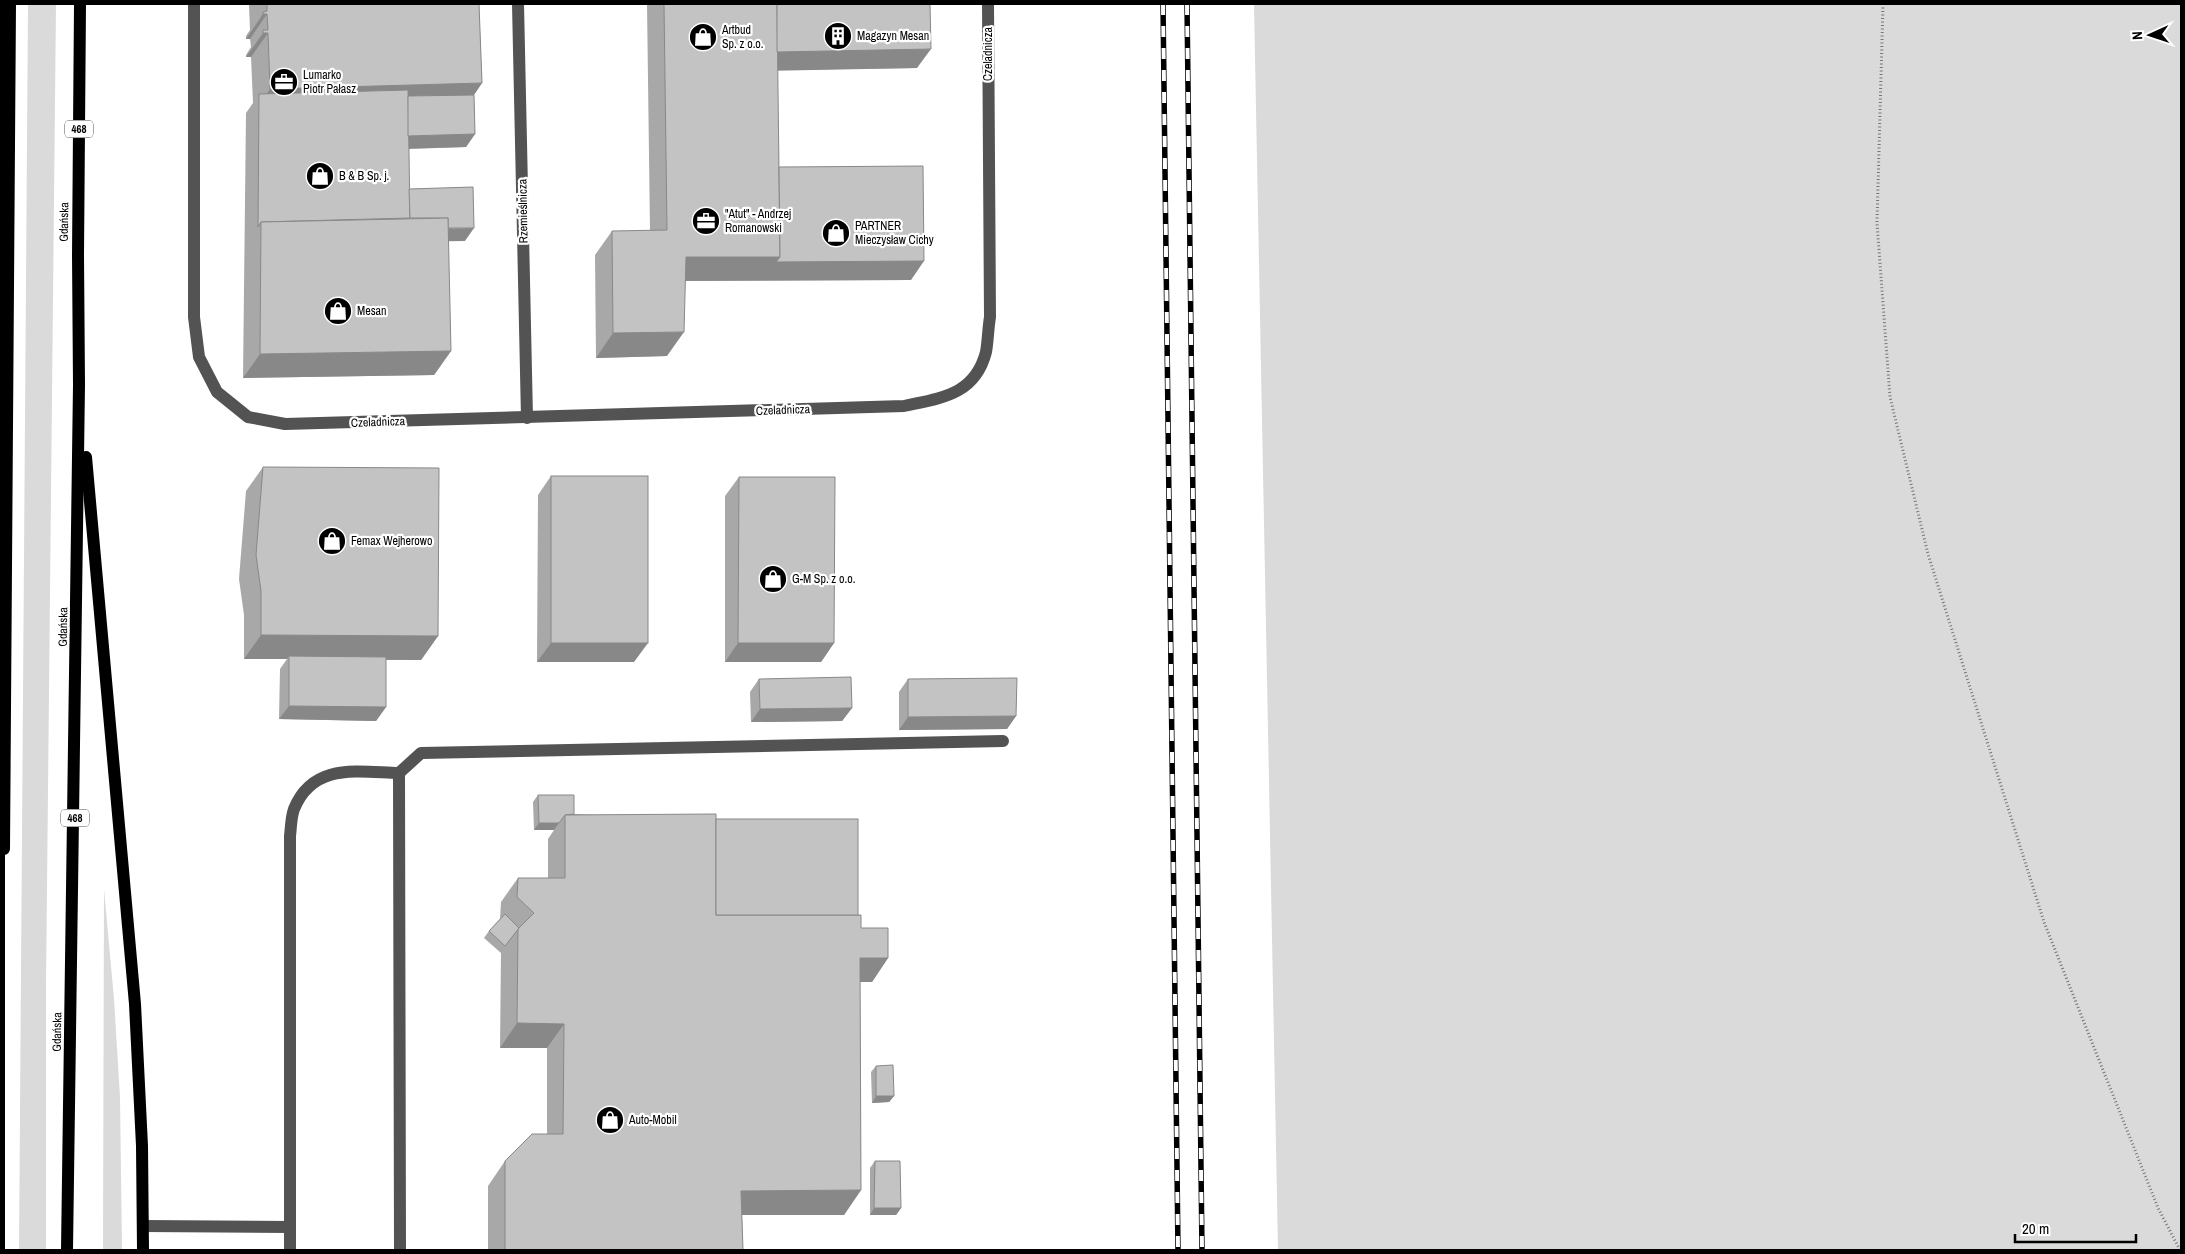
<svg xmlns="http://www.w3.org/2000/svg" width="2185" height="1254" font-family="'Archivo Narrow',sans-serif">
<style>
.green{fill:#dadada}
.lines{fill:none;stroke-linecap:round;stroke-linejoin:round}
.path{stroke:#757575;stroke-width:3;stroke-dasharray:1 2.5;stroke-linecap:butt}
.minor{stroke:#535353;stroke-width:12}
.major{stroke:#000;stroke-width:12}
.rail-casing{stroke:#000;stroke-width:5.5}
.rail{stroke:#fff;stroke-width:4;stroke-dasharray:11;stroke-linecap:butt}
.wall{fill:#a8a8a8}
.shaded-wall{fill:#888}
.building{fill:#c3c3c3;stroke:#888}
.labels{text-anchor:middle;stroke-width:4.5;stroke-linejoin:round;paint-order:stroke}
.shield{fill:#fff;stroke:#4c4c4c;stroke-width:1}
.shield-label{font-size:11px;font-weight:bold;fill:#000}
.poi-label{font-size:12px;fill:#000;stroke:#fff;text-anchor:start}
.street-label{font-size:12px;fill:#000;stroke:#fff}
</style>
<rect width="100%" height="100%" fill="#fff"/>
<g class="green">
<path d="M 28,4 L 56,4 L 46,987 L 46,1250 L 19,1250 Z"/>
<path d="M 1254,4 L 2181,4 L 2181,1250 L 1278,1250 Z"/>
<path d="M 104,889 L 114,999 L 120,1097 L 122,1250 L 103,1250 Z"/>
</g>
<g class="lines">
<path class="path" d="M 1883,4 L 1877,223 L 1890,397 L 1928,554 L 2044,922 L 2158,1208 L 2180,1250"/>
<g class="minor">
<path d="M 194,4 L 194,317 L 199,357 L 217,392 L 248,417 L 285,424 L 904,406 C 941,398 975,395 986,352 C 988,341 988,329 990,317 L 988,4"/>
<path d="M 518,4 L 527,418"/>
<path d="M 143,1226 L 290,1227"/>
<path d="M 290,1250 L 290,836 C 291,828 291,817 294,809 C 313,762 358,772 399,773"/>
<path d="M 400,1250 L 399,773 L 421,753 L 1003,741"/>
</g>
<g class="major">
<path d="M 86,457 L 135,1004 L 142,1146 L 143,1250"/>
<path d="M 4,849 L 10,4"/>
<path d="M 67,1250 L 79,385 L 78,255 L 80,4"/>
</g>
<defs>
<g id="rail">
<path d="M 1163,4 L 1178,1250"/>
<path d="M 1187,4 L 1202,1250"/>
</g>
</defs>
<use href="#rail" class="rail-casing"/>
<use href="#rail" class="rail"/>
</g>
<g class="wall">
<path d="M 249,4 L 479,4 L 482,83 L 474,95 L 475,134 L 466,147 L 409,149 L 409,189 L 465,241 L 448,241 L 451,351 L 434,375 L 243,378 L 246,113 L 253,103 L 251,57 L 246,57 L 246,55 L 251,47 L 250,39 L 246,39 L 246,36 L 250,30 Z"/>
<path d="M 647,4 L 930,4 L 917,68 L 777,70 L 779,167 L 911,280 L 685,281 L 667,356 L 596,358 L 595,255 L 612,231 L 650,231 Z"/>
<path d="M 263,467 L 438,636 L 421,660 L 386,660 L 386,707 L 376,721 L 279,719 L 280,669 L 287,659 L 244,659 L 244,615 L 239,579 L 246,491 Z"/>
<path d="M 551,476 L 634,662 L 537,662 L 538,495 Z"/>
<path d="M 739,477 L 834,643 L 821,662 L 725,662 L 725,496 Z"/>
<path d="M 759,679 L 852,708 L 842,721 L 751,722 L 750,692 Z"/>
<path d="M 908,679 L 1016,716 L 1007,729 L 899,730 L 899,692 Z"/>
<path d="M 538,795 L 574,814 L 716,819 L 858,915 L 861,928 L 888,958 L 872,982 L 860,982 L 861,1190 L 844,1215 L 742,1215 L 743,1250 L 488,1250 L 488,1186 L 505,1161 L 547,1134 L 547,1048 L 500,1048 L 501,953 L 484,938 L 489,931 L 500,919 L 501,902 L 518,878 L 548,878 L 548,839 L 554,830 L 534,830 L 533,802 Z"/>
<path d="M 876,1066 L 894,1096 L 889,1102 L 872,1103 L 871,1072 Z"/>
<path d="M 875,1161 L 901,1208 L 896,1215 L 870,1215 L 870,1168 Z"/>
</g>
<g class="shaded-wall">
<path d="M 263,14 L 267,14 L 250,39 L 246,39 Z"/>
<path d="M 263,33 L 268,33 L 251,57 L 246,57 Z"/>
<path d="M 931,49 L 917,68 L 760,71 L 774,52 Z"/>
<path d="M 482,83 L 465,108 L 259,105 L 270,89 Z"/>
<path d="M 475,134 L 466,147 L 395,149 L 404,136 Z"/>
<path d="M 474,228 L 465,241 L 397,242 L 406,229 Z"/>
<path d="M 686,257 L 780,257 L 924,261 L 911,280 L 669,281 Z"/>
<path d="M 684,332 L 667,356 L 596,358 L 613,333 Z"/>
<path d="M 451,351 L 434,375 L 243,378 L 260,354 Z"/>
<path d="M 261,635 L 438,636 L 421,660 L 289,659 L 289,656 L 287,659 L 244,659 Z"/>
<path d="M 551,643 L 648,643 L 634,662 L 537,662 Z"/>
<path d="M 738,643 L 834,643 L 821,662 L 725,662 Z"/>
<path d="M 289,706 L 386,707 L 376,721 L 279,719 Z"/>
<path d="M 852,708 L 842,721 L 751,722 L 760,709 Z"/>
<path d="M 1016,716 L 1007,729 L 899,730 L 908,717 Z"/>
<path d="M 539,823 L 559,823 L 554,830 L 534,830 Z"/>
<path d="M 860,958 L 888,958 L 872,982 L 843,982 Z"/>
<path d="M 517,1023 L 564,1024 L 547,1048 L 500,1048 Z"/>
<path d="M 876,1096 L 894,1096 L 889,1102 L 872,1103 Z"/>
<path d="M 861,1190 L 844,1215 L 724,1215 L 741,1191 Z"/>
<path d="M 874,1208 L 901,1208 L 896,1215 L 870,1215 Z"/>
</g>
<g class="building">
<path d="M 267,4 L 479,4 L 482,83 L 270,89 L 268,33 L 263,33 L 263,30 L 268,30 L 267,14 L 263,14 L 263,12 L 267,11 Z"/>
<path d="M 664,4 L 777,4 L 780,257 L 686,257 L 684,332 L 613,333 L 612,231 L 667,230 Z"/>
<path d="M 777,4 L 930,4 L 931,49 L 777,52 Z"/>
<path d="M 408,90 L 410,218 L 261,222 L 258,227 L 259,94 Z"/>
<path d="M 474,95 L 475,134 L 408,136 L 408,96 Z"/>
<path d="M 923,166 L 924,261 L 776,262 L 780,257 L 779,167 Z"/>
<path d="M 473,187 L 474,228 L 448,228 L 448,218 L 410,218 L 409,189 Z"/>
<path d="M 448,218 L 451,351 L 260,354 L 261,222 Z"/>
<path d="M 263,467 L 439,468 L 438,636 L 261,635 L 261,591 L 256,555 Z"/>
<rect x="551" y="476" width="97" height="167"/>
<path d="M 739,477 L 835,477 L 834,643 L 738,643 Z"/>
<path d="M 289,656 L 386,657 L 386,707 L 289,706 Z"/>
<path d="M 851,677 L 852,708 L 760,709 L 759,679 Z"/>
<path d="M 1017,678 L 1016,716 L 908,717 L 908,679 Z"/>
<path d="M 538,795 L 574,795 L 574,814 L 565,815 L 559,823 L 539,823 Z"/>
<path d="M 716,814 L 716,915 L 861,915 L 861,928 L 888,928 L 888,958 L 860,958 L 861,1190 L 741,1191 L 743,1250 L 505,1250 L 505,1161 L 532,1134 L 563,1134 L 564,1024 L 517,1023 L 518,929 L 534,913 L 517,897 L 518,878 L 565,878 L 565,815 Z"/>
<rect x="716" y="819" width="142" height="96"/>
<path d="M 505,914 L 519,928 L 505,946 L 489,931 Z"/>
<path d="M 893,1065 L 894,1096 L 876,1096 L 876,1066 Z"/>
<path d="M 875,1161 L 900,1161 L 901,1208 L 874,1208 Z"/>
</g>
<defs>
<symbol id="building-disc" viewBox="-11 -11 22 22"><circle r="9.5" fill="#000" stroke="#fff"/><path d="M-4-6H4V6H1V3H-1V6H-4ZM-2.5-4.3h1.7v1.8h-1.7ZM.8-4.3h1.7v1.8H.8ZM-2.5-1h1.7V.8h-1.7ZM.8-1h1.7V.8H.8Z" fill="#fff"/></symbol>
<symbol id="shop-disc" viewBox="-11 -11 22 22"><circle r="9.5" fill="#000" stroke="#fff"/><path d="M-5-2.5h2.3a2.7 3.5 0 0 1 5.4 0H5L5.5 6h-11ZM-1.5-2.5h3a1.5 2.3 0 0 0-3 0Z" fill="#fff"/></symbol>
<symbol id="office-disc" viewBox="-11 -11 22 22"><circle r="9.5" fill="#000" stroke="#fff"/><path d="M-6-3h4V-5.5h4V-3h4V5H-6ZM-1-4.5V-3h2v-1.5ZM-6 0V1H6V0Z" fill="#fff"/></symbol>
</defs>
<g fill-rule="evenodd">
<use href="#building-disc" x="822" y="20" width="32" height="32"/>
<use href="#shop-disc" x="687" y="21" width="32" height="32"/>
<use href="#office-disc" x="268" y="66" width="32" height="32"/>
<use href="#shop-disc" x="304" y="160" width="32" height="32"/>
<use href="#office-disc" x="690" y="205" width="32" height="32"/>
<use href="#shop-disc" x="820" y="217" width="32" height="32"/>
<use href="#shop-disc" x="322" y="295" width="32" height="32"/>
<use href="#shop-disc" x="316" y="525" width="32" height="32"/>
<use href="#shop-disc" x="757" y="563" width="32" height="32"/>
<use href="#shop-disc" x="594" y="1104" width="32" height="32"/>
</g>
<g class="labels">
<g class="shield">
<rect x="65" y="120.5" width="28" height="17" rx="4"/>
<rect x="61" y="809.5" width="28" height="17" rx="4"/>
</g>
<g class="shield-label">
<text x="79" y="133">468</text>
<text x="75" y="822">468</text>
</g>
<g class="poi-label">
<text x="722" y="34">Artbud<tspan x="722" dy="14">Sp. z o.o.</tspan></text>
<text x="857" y="40">Magazyn Mesan</text>
<text x="303" y="79">Lumarko<tspan x="303" dy="14">Piotr Pałasz</tspan></text>
<text x="339" y="180">B &amp; B Sp. j.</text>
<text x="725" y="218">"Atut" - Andrzej<tspan x="725" dy="14">Romanowski</tspan></text>
<text x="855" y="230">PARTNER<tspan x="855" dy="14">Mieczysław Cichy</tspan></text>
<text x="357" y="315">Mesan</text>
<text x="351" y="545">Femax Wejherowo</text>
<text x="792" y="583">G-M Sp. z o.o.</text>
<text x="629" y="1124">Auto-Mobil</text>
</g>
<g class="street-label">
<text transform="translate(988 54) rotate(-90)" y="4">Czeladnicza</text>
<text transform="translate(523 211) rotate(-91)" y="4">Rzemieślnicza</text>
<text transform="translate(64 222) rotate(-89)" y="4">Gdańska</text>
<text transform="translate(783 410) rotate(-2)" y="4">Czeladnicza</text>
<text transform="translate(378 422) rotate(-2)" y="4">Czeladnicza</text>
<text transform="translate(63 627) rotate(-89)" y="4">Gdańska</text>
<text transform="translate(57 1032) rotate(-89)" y="4">Gdańska</text>
</g>
</g>
<rect width="2185" height="1254" fill="none" stroke="#000000" stroke-width="10"/>
<g transform="translate(2150 35) rotate(267)" stroke="#ffffff" stroke-width="4" paint-order="stroke">
<path d="M0-4L9 19L0 12L-9 19Z" fill="#000000"/>
<text y="-8" font-size="14" font-weight="bold" text-anchor="middle" fill="#000000">N</text>
</g>
<path d="M2015 1234v8h121v-8" fill="none" stroke="#000000" stroke-width="2.5"/>
<text x="2022" y="1234" font-size="15" fill="#000000" stroke="#ffffff" stroke-width="4" paint-order="stroke">20 m</text>
</svg>
